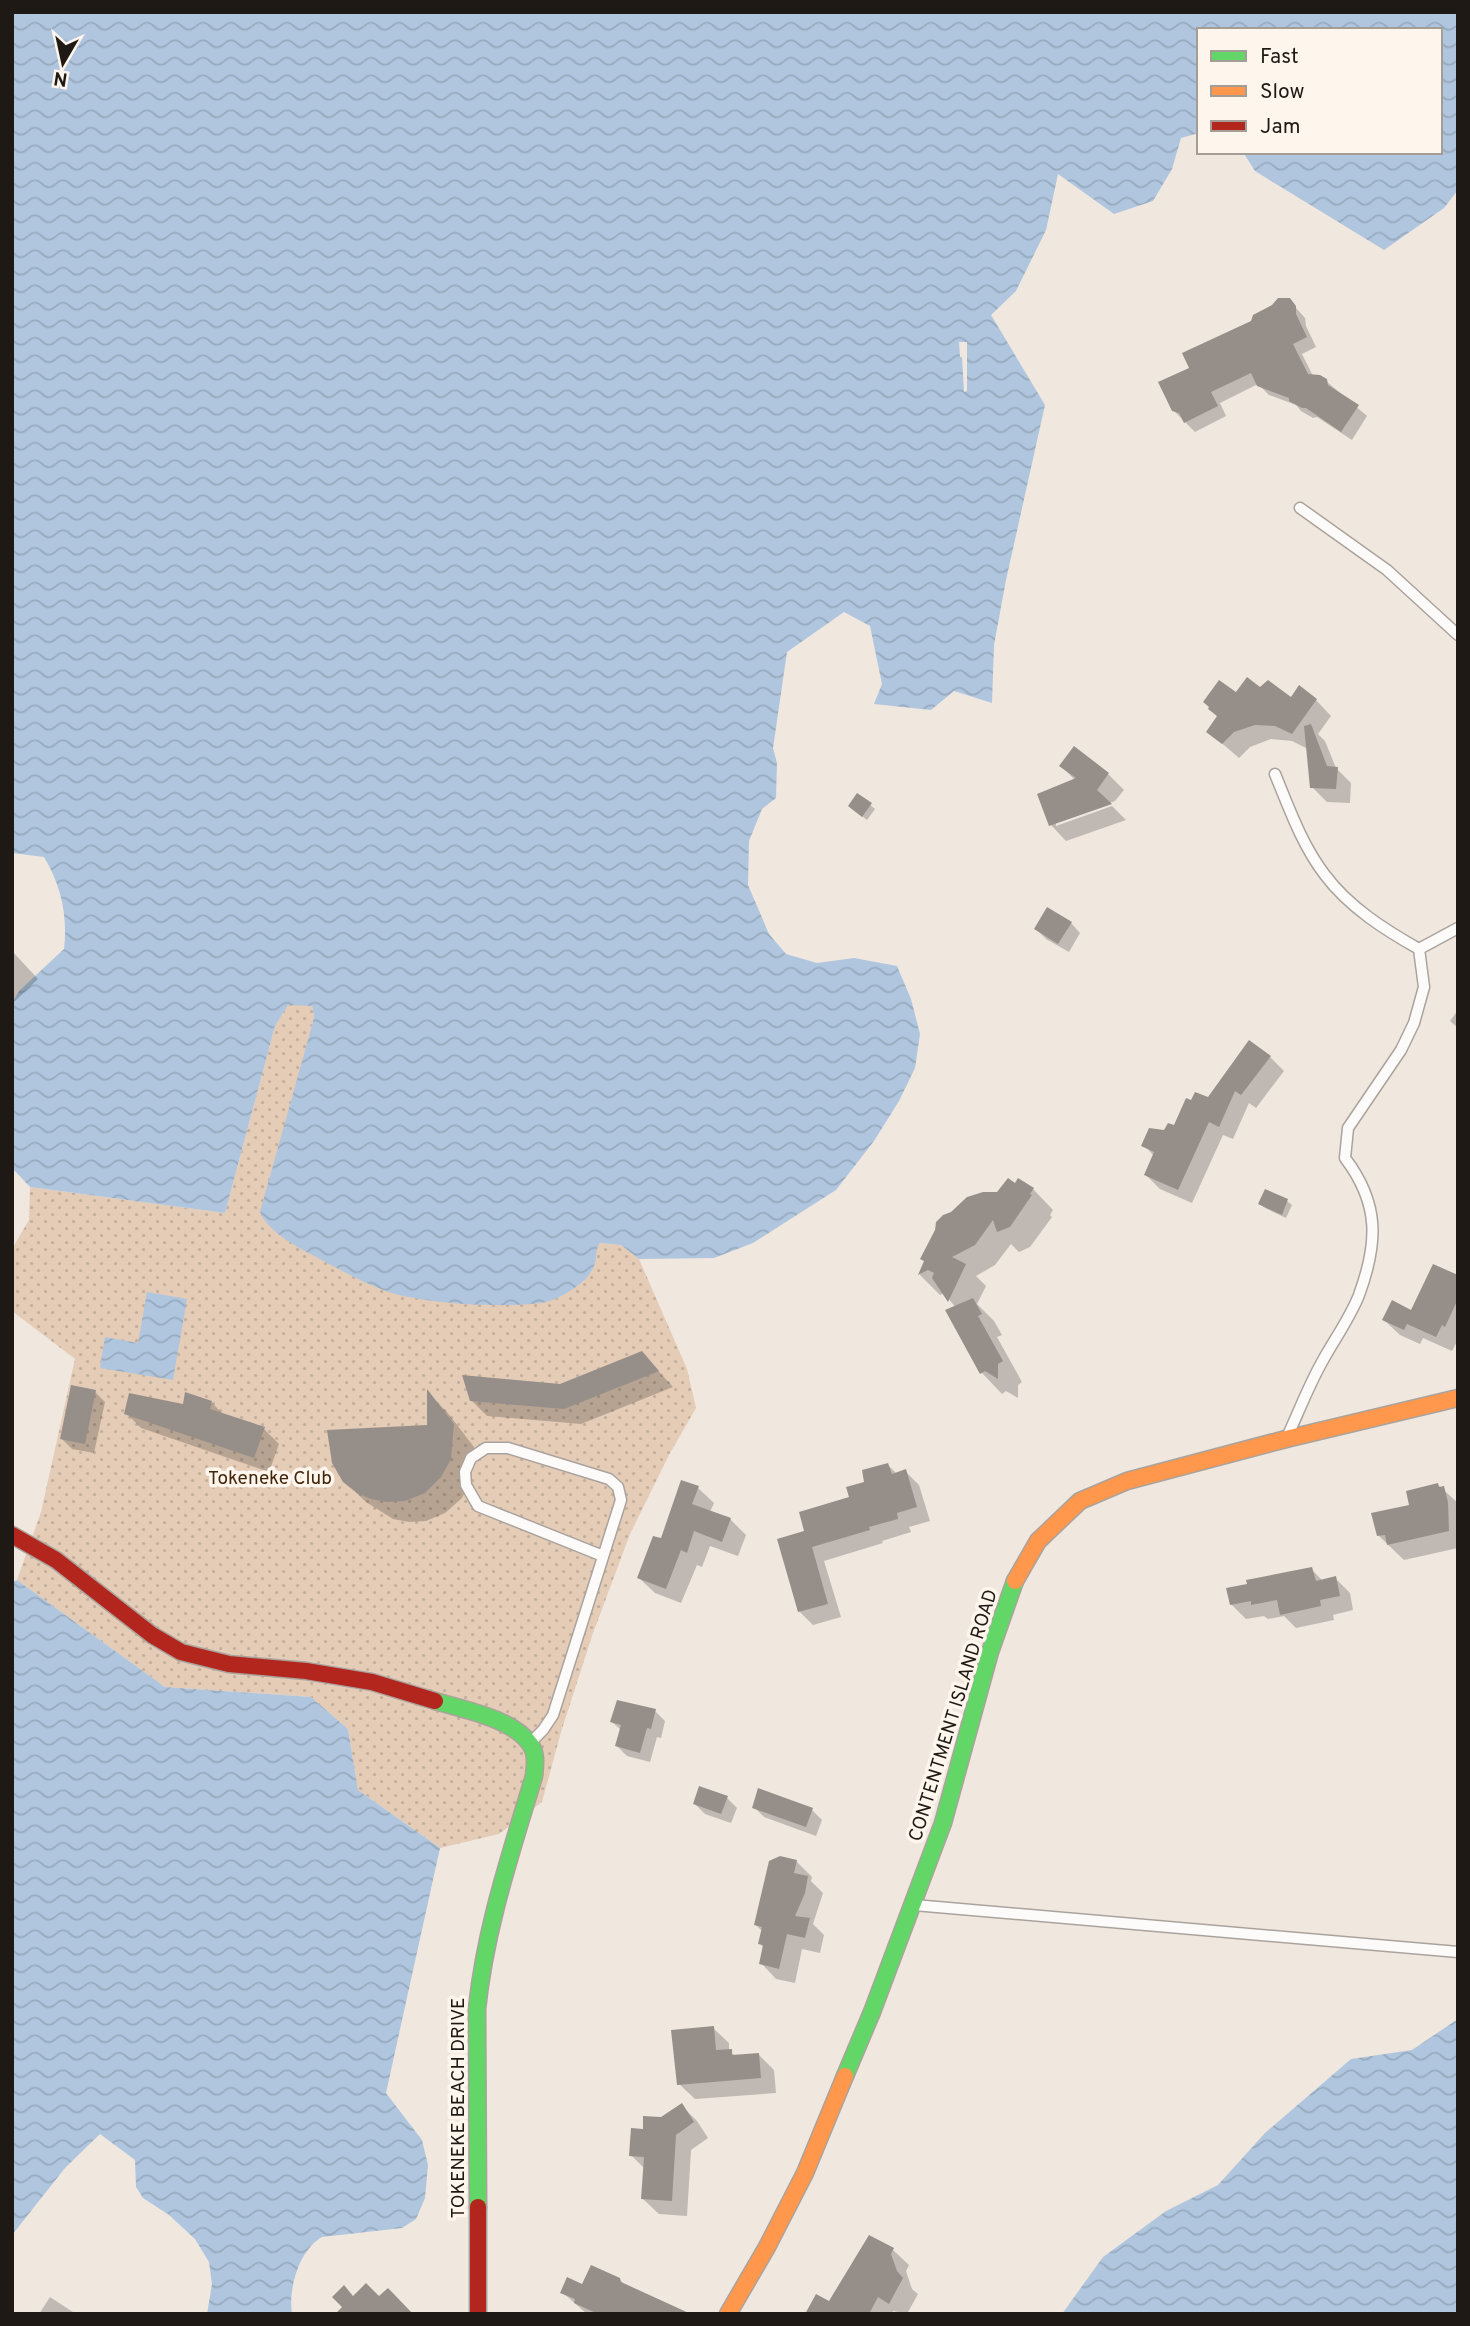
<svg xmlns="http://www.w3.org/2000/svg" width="1470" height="2326" font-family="Overpass,sans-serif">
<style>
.park{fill:url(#park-dots)}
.water{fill:url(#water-waves)}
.pier{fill:#f0e7df}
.shadow{fill:#0003}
.building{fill:#968f89}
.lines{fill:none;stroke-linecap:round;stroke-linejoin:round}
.lane-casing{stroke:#aaa39d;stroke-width:13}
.fast-casing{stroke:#aaa39d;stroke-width:19}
.slow-casing{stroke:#aaa39d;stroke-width:19}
.jam-casing{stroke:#aaa39d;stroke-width:19}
.lane{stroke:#fdfbfa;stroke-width:10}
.fast{stroke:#63d668;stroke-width:16}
.slow{stroke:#ff974d;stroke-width:16}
.jam{stroke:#b3261e;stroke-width:16}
.labels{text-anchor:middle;stroke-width:7;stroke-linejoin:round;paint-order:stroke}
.park-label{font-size:19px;fill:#42260a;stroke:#fef5ed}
.street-label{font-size:19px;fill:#1e1914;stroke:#fef5ed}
</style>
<defs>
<pattern id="park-dots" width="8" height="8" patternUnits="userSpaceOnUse" patternTransform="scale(1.75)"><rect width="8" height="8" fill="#e4ccb7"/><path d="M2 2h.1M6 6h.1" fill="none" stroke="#c3af9c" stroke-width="1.8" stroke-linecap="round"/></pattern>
<pattern id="water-waves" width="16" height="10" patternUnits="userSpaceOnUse" patternTransform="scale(1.75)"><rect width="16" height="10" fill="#b0c6df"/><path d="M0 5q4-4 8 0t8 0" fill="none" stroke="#97aabe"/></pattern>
</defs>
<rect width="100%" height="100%" fill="#f0e7df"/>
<path class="park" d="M 288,1004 L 312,1006 L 314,1016 L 311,1029 L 595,1262 L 596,1249 L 600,1243 L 621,1245 L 639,1259 L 687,1369 L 696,1408 L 669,1455 L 630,1534 L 592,1636 L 561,1732 L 542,1802 L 499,1834 L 440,1848 L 358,1790 L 348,1729 L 311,1697 L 165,1687 L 17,1580 L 41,1512 L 75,1359 L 12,1311 L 12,1249 L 29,1220 L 30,1187 L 225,1213 L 275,1026 Z"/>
<g class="water">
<path d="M 12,12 L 1458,12 L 1458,190 L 1444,208 L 1384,250 L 1255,171 L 1243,152 L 1440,152 L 1440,30 L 1199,30 L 1199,133 L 1181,138 L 1172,169 L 1153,201 L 1114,214 L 1058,174 L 1046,230 L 1016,291 L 991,315 L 1045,405 L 1006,580 L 994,645 L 992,703 L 954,691 L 931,710 L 874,704 L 882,684 L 870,626 L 844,612 L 787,652 L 773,748 L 777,763 L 776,798 L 762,809 L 749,841 L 748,885 L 769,934 L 786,954 L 817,963 L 854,958 L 897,966 L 911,999 L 920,1034 L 915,1068 L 899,1101 L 874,1141 L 836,1190 L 753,1243 L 714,1258 L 639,1259 L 621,1245 L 600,1243 C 595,1250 597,1256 595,1263 C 591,1276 581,1284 570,1291 C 564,1295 554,1300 546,1302 C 508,1309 422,1304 386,1291 C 362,1282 340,1270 318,1258 C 299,1248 269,1233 260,1212 L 311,1029 L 314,1016 L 312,1006 L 288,1005 L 275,1026 L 225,1213 L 30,1187 L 12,1168 L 12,1003 L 19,991 L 64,949 C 68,916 61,885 44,857 L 12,853 Z"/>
<path d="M 147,1292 L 187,1299 L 173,1380 L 100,1368 L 105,1337 L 138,1343 Z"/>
<path d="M 17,1580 L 165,1687 L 311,1697 L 348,1729 L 358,1790 L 440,1848 L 386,2093 L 422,2140 L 428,2165 L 425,2198 L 416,2219 L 402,2228 L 322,2237 C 299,2250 288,2289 292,2314 L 207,2314 L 212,2284 L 209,2262 L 195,2239 L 169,2215 L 143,2198 L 136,2187 L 135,2160 L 100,2134 L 65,2168 L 12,2235 L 12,1582 Z"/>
<path d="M 1458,2019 L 1458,2314 L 1062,2314 L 1103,2257 L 1166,2211 L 1218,2185 L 1265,2133 L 1351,2059 L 1412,2050 Z"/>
</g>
<path class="pier" d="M 959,342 L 967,342 L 967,391 L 964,392 L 962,357 L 960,357 Z"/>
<g class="shadow">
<path d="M 1289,300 L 1305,318 L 1306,326 L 1316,347 L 1302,354 L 1313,376 L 1326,381 L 1367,416 L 1352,440 L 1317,417 L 1313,418 L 1301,411 L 1296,405 L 1269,395 L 1258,384 L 1220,403 L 1226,416 L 1195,432 L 1173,410 L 1192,369 L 1252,323 Z"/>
<path d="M 1260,689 L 1291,699 L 1316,700 L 1331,716 L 1318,734 L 1325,741 L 1336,768 L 1351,783 L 1350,803 L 1327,802 L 1312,787 L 1308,749 L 1292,741 L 1271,739 L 1250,747 L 1239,758 L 1209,732 L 1219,718 L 1210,709 L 1236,694 Z"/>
<path d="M 1075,749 L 1108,774 L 1124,790 L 1115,801 L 1056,822 L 1056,826 L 1112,806 L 1126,820 L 1066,841 L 1051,825 L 1075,780 L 1061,766 Z"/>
<path d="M 858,795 L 875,809 L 867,820 L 854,810 Z"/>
<path d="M 1071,923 L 1080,933 L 1069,952 L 1046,939 L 1036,929 Z"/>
<path d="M 12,951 L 38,979 L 12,1004 Z"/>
<path d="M 1458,1010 L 1458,1028 L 1450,1021 Z"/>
<path d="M 1270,1057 L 1284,1071 L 1256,1108 L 1249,1103 L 1233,1139 L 1223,1135 L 1192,1203 L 1160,1189 L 1146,1175 L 1154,1156 L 1144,1145 L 1175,1128 L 1192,1102 L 1209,1099 Z"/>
<path d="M 1016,1186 L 1033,1189 L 1053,1210 L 1050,1215 L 1052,1217 L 1030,1247 L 1019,1252 L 1011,1244 L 995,1265 L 976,1276 L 986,1286 L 977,1304 L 994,1321 L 1002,1335 L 997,1337 L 1022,1382 L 1018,1385 L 1018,1398 L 1006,1391 L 1002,1394 L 982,1373 L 956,1308 L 944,1293 L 940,1295 L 920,1275 L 926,1262 L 997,1194 Z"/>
<path d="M 1266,1191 L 1287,1201 L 1292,1205 L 1286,1218 L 1265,1208 L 1260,1204 Z"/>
<path d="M 1458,1277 L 1458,1340 L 1452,1351 L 1423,1338 L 1420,1344 L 1400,1335 L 1384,1320 L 1412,1312 Z"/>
<path d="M 642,1353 L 673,1387 L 581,1424 L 487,1416 L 471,1400 L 560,1385 Z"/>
<path d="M 95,1392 L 105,1402 L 94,1453 L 72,1449 L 62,1439 Z"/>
<path d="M 428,1393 L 447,1412 L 474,1447 L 471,1480 L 462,1498 L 445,1513 L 426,1521 L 409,1522 L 393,1519 L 366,1502 L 344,1481 L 429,1427 Z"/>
<path d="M 212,1403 L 224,1415 L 264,1429 L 279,1444 L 269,1472 L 141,1428 L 126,1413 Z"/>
<path d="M 888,1465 L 897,1474 L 905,1471 L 919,1485 L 930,1521 L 909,1527 L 911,1532 L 882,1541 L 883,1543 L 824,1561 L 841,1617 L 813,1625 L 799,1611 L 806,1532 L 852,1499 L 865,1483 Z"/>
<path d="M 1438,1485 L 1458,1503 L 1458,1548 L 1404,1560 L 1379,1536 Z"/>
<path d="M 698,1488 L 714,1503 L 710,1512 L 730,1519 L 746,1535 L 738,1556 L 710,1546 L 702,1567 L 697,1565 L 681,1603 L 655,1593 L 639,1578 L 662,1540 Z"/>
<path d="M 1311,1569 L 1323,1581 L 1335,1578 L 1350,1593 L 1353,1610 L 1333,1615 L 1334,1620 L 1296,1628 L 1284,1616 L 1268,1619 L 1264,1616 L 1246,1619 L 1231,1604 Z"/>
<path d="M 655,1711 L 665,1721 L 661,1738 L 657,1737 L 650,1762 L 627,1756 L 617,1746 L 621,1730 L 612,1722 Z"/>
<path d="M 727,1798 L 737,1808 L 731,1823 L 705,1814 L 695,1804 Z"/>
<path d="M 754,1807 L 812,1810 L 822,1820 L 816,1836 L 764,1817 Z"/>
<path d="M 796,1861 L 812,1877 L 811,1881 L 823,1893 L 813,1924 L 824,1935 L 820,1953 L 802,1949 L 795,1983 L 776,1979 L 761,1963 L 764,1948 L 760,1944 L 763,1932 L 756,1925 Z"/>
<path d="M 713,2028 L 729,2043 L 729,2051 L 737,2057 L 759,2055 L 774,2070 L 776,2093 L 695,2099 L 679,2084 Z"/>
<path d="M 682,2106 L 697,2121 L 708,2138 L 691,2150 L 687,2216 L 659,2214 L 643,2199 L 645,2169 L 631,2155 L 644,2131 Z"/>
<path d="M 869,2237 L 893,2250 L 909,2265 L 906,2271 L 912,2289 L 918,2294 L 907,2314 L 893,2311 L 892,2314 L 807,2314 L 830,2303 Z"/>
<path d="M 619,2279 L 627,2287 L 677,2314 L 587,2314 L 562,2292 Z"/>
<path d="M 50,2297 L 76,2314 L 39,2314 Z"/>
</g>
<g class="building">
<path d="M 1278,298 L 1290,298 L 1296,306 L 1296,314 L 1307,337 L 1293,344 L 1308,374 L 1320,375 L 1327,379 L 1328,385 L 1359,405 L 1341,432 L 1306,408 L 1302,408 L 1289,401 L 1289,398 L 1257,386 L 1251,373 L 1211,392 L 1218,406 L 1184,423 L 1179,413 L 1172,411 L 1158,382 L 1189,368 L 1182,353 L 1251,321 L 1253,315 L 1272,305 Z"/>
<path d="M 1247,677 L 1260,687 L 1268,680 L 1291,697 L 1299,685 L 1317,699 L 1292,734 L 1275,726 L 1255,725 L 1234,732 L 1222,744 L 1206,732 L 1217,716 L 1208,709 L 1209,707 L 1203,702 L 1219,680 L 1236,692 Z"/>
<path d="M 1311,724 L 1327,766 L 1338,767 L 1336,789 L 1310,788 L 1304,726 Z"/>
<path d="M 1074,746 L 1109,773 L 1097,790 L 1112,804 L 1049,826 L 1037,794 L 1076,778 L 1059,766 Z"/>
<path d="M 857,793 L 872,803 L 862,817 L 848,806 Z"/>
<path d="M 1047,907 L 1072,922 L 1058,944 L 1034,929 Z"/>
<path d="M 1249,1040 L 1271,1056 L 1241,1095 L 1235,1091 L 1219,1127 L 1209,1122 L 1178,1190 L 1144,1175 L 1154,1152 L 1141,1146 L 1149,1128 L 1164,1130 L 1168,1123 L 1174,1125 L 1186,1098 L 1191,1100 L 1195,1092 L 1208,1097 Z"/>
<path d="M 1008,1178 L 1015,1183 L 1018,1178 L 1034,1188 L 1030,1194 L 1032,1195 L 1010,1227 L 997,1232 L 993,1220 L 975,1245 L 952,1257 L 966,1264 L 948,1302 L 932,1278 L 934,1273 L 928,1270 L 918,1275 L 924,1261 L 920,1259 L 935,1230 L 936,1222 L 943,1215 L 951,1212 L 967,1197 L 983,1192 L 997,1192 Z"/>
<path d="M 1265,1189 L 1288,1199 L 1282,1215 L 1258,1204 Z"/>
<path d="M 1433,1264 L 1458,1275 L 1458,1299 L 1445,1327 L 1442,1325 L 1436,1337 L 1407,1324 L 1404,1330 L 1382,1320 L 1392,1300 L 1411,1310 Z"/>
<path d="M 973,1298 L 982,1314 L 978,1316 L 1003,1361 L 998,1364 L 998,1379 L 985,1371 L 980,1374 L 945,1310 Z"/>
<path d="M 642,1351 L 659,1371 L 564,1409 L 470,1401 L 462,1375 L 560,1384 Z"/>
<path d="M 71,1385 L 96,1390 L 85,1444 L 60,1439 Z"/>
<path d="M 427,1389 L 454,1424 L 451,1459 L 441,1477 L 425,1493 L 405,1501 L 387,1502 L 371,1499 L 357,1493 L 343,1482 L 332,1463 L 327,1430 L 427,1425 Z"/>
<path d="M 185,1392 L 212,1401 L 210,1409 L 265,1427 L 254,1458 L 124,1414 L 129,1393 L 183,1404 Z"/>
<path d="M 888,1463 L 892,1474 L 906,1469 L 917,1507 L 897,1513 L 898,1519 L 869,1527 L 870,1530 L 812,1547 L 828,1604 L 798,1612 L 777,1539 L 804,1531 L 799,1512 L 849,1497 L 846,1487 L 864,1482 L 862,1470 Z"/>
<path d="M 681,1480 L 699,1486 L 692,1504 L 731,1518 L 722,1542 L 694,1531 L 687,1553 L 681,1550 L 666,1589 L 637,1578 L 653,1536 L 661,1538 Z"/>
<path d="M 1438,1483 L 1439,1487 L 1444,1486 L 1448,1502 L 1449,1531 L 1387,1545 L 1385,1535 L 1377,1536 L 1371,1513 L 1409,1505 L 1406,1491 Z"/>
<path d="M 1312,1567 L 1316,1581 L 1336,1576 L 1340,1596 L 1320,1600 L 1321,1606 L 1280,1615 L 1277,1600 L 1251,1605 L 1251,1601 L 1230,1605 L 1226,1588 L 1247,1584 L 1246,1580 Z"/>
<path d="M 617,1700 L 656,1709 L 651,1729 L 647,1728 L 640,1753 L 615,1746 L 621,1725 L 610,1722 Z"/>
<path d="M 699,1786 L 728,1796 L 721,1814 L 693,1804 Z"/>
<path d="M 758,1788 L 813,1808 L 806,1827 L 752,1808 Z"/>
<path d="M 780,1856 L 797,1860 L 794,1873 L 808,1876 L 805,1893 L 795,1916 L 810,1918 L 805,1938 L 787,1934 L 779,1969 L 759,1964 L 763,1945 L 758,1944 L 762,1927 L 754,1925 L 769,1861 Z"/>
<path d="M 714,2026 L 716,2050 L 732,2049 L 732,2055 L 759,2053 L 761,2078 L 677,2085 L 671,2030 Z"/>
<path d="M 682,2103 L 694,2122 L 676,2135 L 672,2201 L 641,2199 L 644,2157 L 629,2156 L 631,2128 L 643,2129 L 643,2116 L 661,2117 Z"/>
<path d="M 869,2235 L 894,2248 L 891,2254 L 897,2271 L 903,2278 L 889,2304 L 878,2297 L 869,2314 L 805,2314 L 816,2294 L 829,2301 Z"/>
<path d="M 591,2265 L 620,2278 L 621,2282 L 691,2314 L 598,2314 L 574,2303 L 575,2299 L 560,2293 L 567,2277 L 582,2284 Z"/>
<path d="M 366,2283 L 379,2296 L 388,2288 L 413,2314 L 335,2314 L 342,2307 L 332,2297 L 344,2285 L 353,2296 Z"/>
</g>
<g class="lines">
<defs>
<g id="lane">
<path d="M 1300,508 L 1387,570 L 1458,635"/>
<path d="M 1275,774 C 1289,808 1302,845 1325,875 C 1349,907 1385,930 1419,949 L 1424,987 L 1414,1023 L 1401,1050 L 1348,1128 L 1345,1158 C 1380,1204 1378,1243 1359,1295 C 1350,1318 1334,1340 1322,1362 C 1309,1385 1299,1411 1288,1435"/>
<path d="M 1419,949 L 1458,928"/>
<path d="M 530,1743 L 543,1730 L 553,1715 L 621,1500 L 618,1487 L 609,1479 L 508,1448 L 486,1448 L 471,1458 L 465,1472 L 466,1485 L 478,1506 L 603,1556"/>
<path d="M 914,1905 L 1458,1952"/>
</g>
<g id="fast">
<path d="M 435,1701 C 462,1709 514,1719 530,1744 C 537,1753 535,1765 534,1776 C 511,1853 485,1929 477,2009 L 478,2207"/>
<path d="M 845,2076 L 872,2012 L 943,1823 L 990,1652 L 1015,1581"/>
</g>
<g id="slow">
<path d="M 1015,1581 L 1038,1541 L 1080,1501 L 1127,1481 L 1286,1439 L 1458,1398"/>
<path d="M 728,2314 L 767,2247 L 805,2173 L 845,2076"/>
</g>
<g id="jam">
<path d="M 12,1535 L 56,1560 L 152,1635 L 181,1652 L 229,1664 L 306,1671 L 372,1682 L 435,1701"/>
<path d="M 478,2207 L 478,2314"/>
</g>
</defs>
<use href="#lane" class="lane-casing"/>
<use href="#fast" class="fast-casing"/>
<use href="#slow" class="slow-casing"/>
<use href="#jam" class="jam-casing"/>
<use href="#lane" class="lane"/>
<use href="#fast" class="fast"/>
<use href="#slow" class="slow"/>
<use href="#jam" class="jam"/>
</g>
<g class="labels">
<g class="park-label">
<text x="270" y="1484">Tokeneke Club</text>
</g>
<g class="street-label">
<text transform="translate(952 1715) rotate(-73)" y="7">CONTENTMENT ISLAND ROAD</text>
<text transform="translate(457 2108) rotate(-90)" y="7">TOKENEKE BEACH DRIVE</text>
</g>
</g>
<rect width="1470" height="2326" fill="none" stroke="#1e1914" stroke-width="28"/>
<rect x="1197" y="28" width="245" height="126" fill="#fef5ed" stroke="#a49d96" stroke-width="2"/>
<rect x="1211" y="51" width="35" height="10" fill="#63d668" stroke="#a49d96" stroke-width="2"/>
<text x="1260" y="63" font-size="21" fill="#1e1914">Fast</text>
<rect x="1211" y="86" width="35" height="10" fill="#ff974d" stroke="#a49d96" stroke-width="2"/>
<text x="1260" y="98" font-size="21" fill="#1e1914">Slow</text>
<rect x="1211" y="121" width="35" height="10" fill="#b3261e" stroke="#a49d96" stroke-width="2"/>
<text x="1260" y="133" font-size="21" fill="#1e1914">Jam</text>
<g transform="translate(63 63) rotate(189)" stroke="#fef5ed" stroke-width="5" paint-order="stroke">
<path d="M0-5L12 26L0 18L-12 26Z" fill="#1e1914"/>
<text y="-10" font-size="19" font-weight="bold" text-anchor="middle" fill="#1e1914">N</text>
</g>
</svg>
